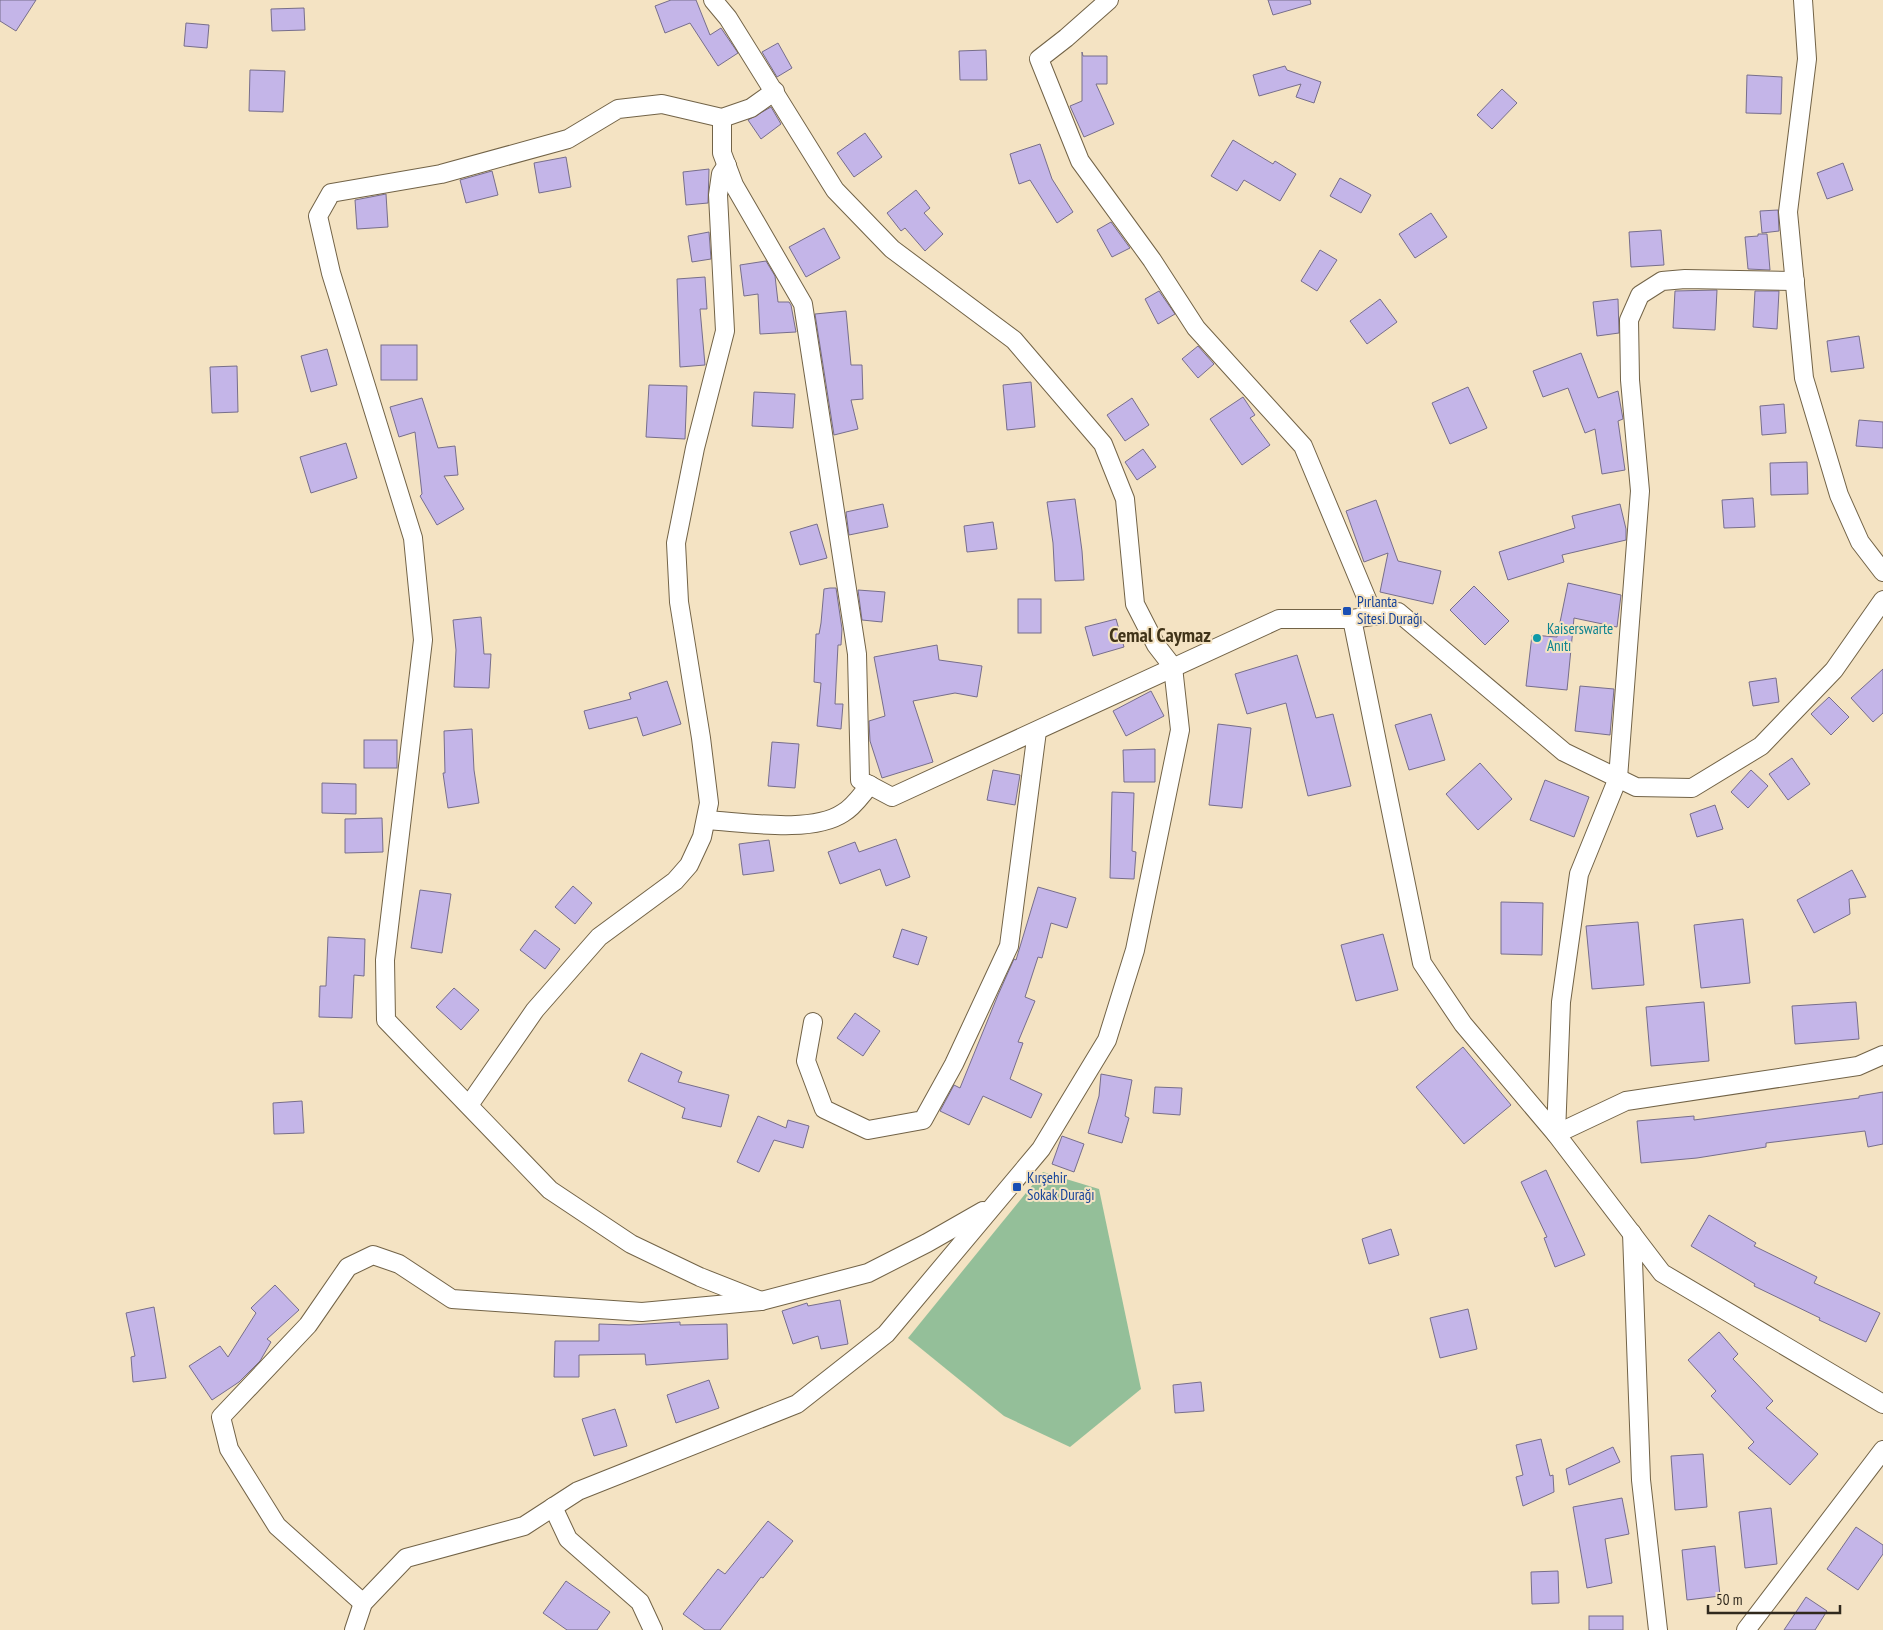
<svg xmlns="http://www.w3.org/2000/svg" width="1883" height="1630" font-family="'PT Sans Narrow',sans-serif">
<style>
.green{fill:#94bf99}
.building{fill:#c4b5e8;stroke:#776e8b}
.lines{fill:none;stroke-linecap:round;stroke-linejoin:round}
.street-casing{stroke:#726347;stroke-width:20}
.street{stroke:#fff;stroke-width:18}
.transit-dot{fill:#1a4fb4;stroke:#f4e3c3;stroke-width:2}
.culture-dot{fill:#0f9aa8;stroke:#f4e3c3;stroke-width:2}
.labels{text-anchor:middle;stroke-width:4;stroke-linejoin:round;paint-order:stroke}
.transit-label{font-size:15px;fill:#164399;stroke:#f4e3c3;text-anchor:start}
.culture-label{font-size:15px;fill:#0d838f;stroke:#f4e3c3;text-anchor:start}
.district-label{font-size:20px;font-weight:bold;fill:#403318;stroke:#f4e3c3}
</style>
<rect width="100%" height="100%" fill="#f4e3c3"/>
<path class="green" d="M 1043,1172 L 1099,1189 L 1141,1389 L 1070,1447 L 1004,1416 L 908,1338 Z"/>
<g class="building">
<path d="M 0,0 L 36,0 L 16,31 L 0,21 Z"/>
<path d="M 671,0 L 696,0 L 710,35 L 721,28 L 738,53 L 718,66 L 690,23 L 665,33 L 655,6 Z"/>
<path d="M 1268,0 L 1310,0 L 1311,4 L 1273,15 Z"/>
<path d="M 304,8 L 305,30 L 272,31 L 271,9 Z"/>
<path d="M 186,23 L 209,25 L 207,48 L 184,46 Z"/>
<path d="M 778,43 L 792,68 L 777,77 L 762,52 Z"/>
<path d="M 986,50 L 987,80 L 960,80 L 959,51 Z"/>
<path d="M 1082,52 L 1083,56 L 1107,56 L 1107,84 L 1096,84 L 1114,124 L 1084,137 L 1070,106 L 1082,101 Z"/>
<path d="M 1285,66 L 1287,70 L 1321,82 L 1314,103 L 1296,97 L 1301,84 L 1259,96 L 1253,75 Z"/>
<path d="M 250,70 L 285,71 L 283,112 L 249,111 Z"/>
<path d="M 1747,75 L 1782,77 L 1781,114 L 1746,113 Z"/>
<path d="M 1502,89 L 1517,103 L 1492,129 L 1477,115 Z"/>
<path d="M 771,107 L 781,124 L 761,139 L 748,120 Z"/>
<path d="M 865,133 L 882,157 L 854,177 L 837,153 Z"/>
<path d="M 1233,140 L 1273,164 L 1275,161 L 1296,174 L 1280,201 L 1244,180 L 1237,191 L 1211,176 Z"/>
<path d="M 1040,144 L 1052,179 L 1073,212 L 1057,223 L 1030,180 L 1019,184 L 1010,154 Z"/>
<path d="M 566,157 L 571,187 L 539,193 L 534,163 Z"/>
<path d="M 1843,163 L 1853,190 L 1827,199 L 1817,173 Z"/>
<path d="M 709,169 L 708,203 L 686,205 L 683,172 Z"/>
<path d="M 492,171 L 498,195 L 466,203 L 460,180 Z"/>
<path d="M 1340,178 L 1371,195 L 1361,213 L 1330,196 Z"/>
<path d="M 916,190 L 930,208 L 924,213 L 943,234 L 925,251 L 905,228 L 901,231 L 887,213 Z"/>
<path d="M 386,194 L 388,227 L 357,229 L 355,200 Z"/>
<path d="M 1778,210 L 1779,231 L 1762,233 L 1760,211 Z"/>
<path d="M 1431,213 L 1447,237 L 1415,258 L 1399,234 Z"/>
<path d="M 1111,222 L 1130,248 L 1112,257 L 1097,230 Z"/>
<path d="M 824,228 L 840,258 L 806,277 L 789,247 Z"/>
<path d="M 1661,230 L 1664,265 L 1631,267 L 1629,232 Z"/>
<path d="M 709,232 L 711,259 L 692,262 L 688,236 Z"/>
<path d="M 1758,234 L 1767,234 L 1770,270 L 1748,269 L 1745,237 L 1758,236 Z"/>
<path d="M 1320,250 L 1337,260 L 1317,291 L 1301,281 Z"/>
<path d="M 766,261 L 775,276 L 778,302 L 789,302 L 791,305 L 796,332 L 760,334 L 758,294 L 744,296 L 740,265 Z"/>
<path d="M 705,277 L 707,309 L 700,309 L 705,365 L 680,367 L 677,279 Z"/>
<path d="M 1717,290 L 1715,330 L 1673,328 L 1675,291 Z"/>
<path d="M 1159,291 L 1175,314 L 1158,324 L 1145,299 Z"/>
<path d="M 1755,291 L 1779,291 L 1777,329 L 1753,327 Z"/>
<path d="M 1380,299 L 1397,322 L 1367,344 L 1350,321 Z"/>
<path d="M 1618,299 L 1619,333 L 1597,336 L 1593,302 Z"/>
<path d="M 846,311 L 851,365 L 862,365 L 863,399 L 851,400 L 858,429 L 834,435 L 815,314 Z"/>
<path d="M 1859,336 L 1864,368 L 1831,372 L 1827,341 Z"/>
<rect x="381" y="345" width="36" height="35"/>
<path d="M 1198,346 L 1214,364 L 1198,378 L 1182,359 Z"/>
<path d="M 327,349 L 337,385 L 311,392 L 301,356 Z"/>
<path d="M 1581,353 L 1598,398 L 1618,391 L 1623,419 L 1618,421 L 1625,470 L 1602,474 L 1595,429 L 1585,433 L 1568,388 L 1543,397 L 1533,371 Z"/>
<path d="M 237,366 L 238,412 L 212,413 L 210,367 Z"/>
<path d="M 1031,382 L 1035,427 L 1007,430 L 1003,385 Z"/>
<path d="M 649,385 L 687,386 L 685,439 L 646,437 Z"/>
<path d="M 1468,387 L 1487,428 L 1450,444 L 1432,403 Z"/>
<path d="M 754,392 L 795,394 L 793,428 L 752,426 Z"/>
<path d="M 1243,397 L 1255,415 L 1250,418 L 1270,445 L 1242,465 L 1210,419 Z"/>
<path d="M 422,398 L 438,448 L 455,446 L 458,475 L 444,476 L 464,509 L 437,525 L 420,496 L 422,494 L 415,432 L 399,437 L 390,407 Z"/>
<path d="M 1132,398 L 1149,425 L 1125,441 L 1107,415 Z"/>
<path d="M 1784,404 L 1786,433 L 1762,435 L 1760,406 Z"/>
<path d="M 1859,420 L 1883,422 L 1883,448 L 1856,446 Z"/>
<path d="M 346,443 L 357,478 L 311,493 L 300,457 Z"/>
<path d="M 1143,449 L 1156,467 L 1137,480 L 1125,462 Z"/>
<path d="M 1807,462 L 1808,494 L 1771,495 L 1770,463 Z"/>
<path d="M 1753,498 L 1755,527 L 1724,528 L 1722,500 Z"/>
<path d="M 1075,499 L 1082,551 L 1084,580 L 1055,581 L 1053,543 L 1047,502 Z"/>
<path d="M 1376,500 L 1398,561 L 1441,571 L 1433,604 L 1380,592 L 1388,553 L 1364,562 L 1346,511 Z"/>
<path d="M 883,504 L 888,527 L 849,535 L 846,512 Z"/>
<path d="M 1620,504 L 1626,529 L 1626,540 L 1562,555 L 1564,562 L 1508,580 L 1499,552 L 1575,528 L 1572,516 Z"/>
<path d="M 993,522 L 997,549 L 967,552 L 964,526 Z"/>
<path d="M 817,524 L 827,558 L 800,565 L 790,532 Z"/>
<path d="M 1568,583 L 1621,595 L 1617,627 L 1574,618 L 1567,690 L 1526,686 L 1532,635 L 1557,637 Z"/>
<path d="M 1474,586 L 1509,621 L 1485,645 L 1450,610 Z"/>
<path d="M 830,588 L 836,588 L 842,629 L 841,645 L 838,645 L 835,704 L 843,704 L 841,729 L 817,726 L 821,683 L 814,682 L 816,634 L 819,634 L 821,623 L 824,589 Z"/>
<path d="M 858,590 L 885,592 L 882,622 L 862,620 Z"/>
<rect x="1018" y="599" width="23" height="34"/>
<path d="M 481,617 L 484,654 L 491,654 L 489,688 L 454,687 L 456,650 L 453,620 Z"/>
<path d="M 1116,619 L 1124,647 L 1093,656 L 1085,627 Z"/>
<path d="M 937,645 L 939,660 L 982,666 L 977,697 L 955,693 L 913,701 L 933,762 L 882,778 L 870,741 L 869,721 L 885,716 L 874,657 Z"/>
<path d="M 1297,655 L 1316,718 L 1333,714 L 1351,786 L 1308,796 L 1286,703 L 1247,714 L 1235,674 Z"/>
<path d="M 1883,669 L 1883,713 L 1873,722 L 1851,698 Z"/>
<path d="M 1776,678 L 1779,702 L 1753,706 L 1749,682 Z"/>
<path d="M 667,681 L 681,724 L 643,736 L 637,717 L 589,729 L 584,711 L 631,699 L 629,693 Z"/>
<path d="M 1580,686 L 1614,689 L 1610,735 L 1575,731 Z"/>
<path d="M 1151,691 L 1164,716 L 1126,736 L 1113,711 Z"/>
<path d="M 1829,697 L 1849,717 L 1831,735 L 1811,714 Z"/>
<path d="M 1431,714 L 1445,760 L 1409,770 L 1395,725 Z"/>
<path d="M 1218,724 L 1251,728 L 1242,808 L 1209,805 Z"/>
<path d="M 472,729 L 474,770 L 479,803 L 448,808 L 443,773 L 445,773 L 444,731 Z"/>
<rect x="364" y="740" width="33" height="28"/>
<path d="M 772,742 L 799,744 L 795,788 L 768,786 Z"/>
<path d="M 1155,749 L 1155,782 L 1124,782 L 1123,750 Z"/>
<path d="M 1792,758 L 1810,784 L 1788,800 L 1769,774 Z"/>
<path d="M 1480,763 L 1512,799 L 1478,830 L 1446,794 Z"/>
<path d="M 993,770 L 1020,775 L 1015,805 L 987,800 Z"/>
<path d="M 1751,770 L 1768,786 L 1748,808 L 1731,792 Z"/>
<path d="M 1545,780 L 1589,797 L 1574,837 L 1530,820 Z"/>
<path d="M 322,783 L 356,784 L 356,814 L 322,813 Z"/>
<path d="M 1112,792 L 1134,793 L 1132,851 L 1136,852 L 1134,879 L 1110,878 Z"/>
<path d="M 1715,805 L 1723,829 L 1697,837 L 1690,814 Z"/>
<path d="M 382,818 L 383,852 L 345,853 L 345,819 Z"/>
<path d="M 896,839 L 910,877 L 886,886 L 880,869 L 840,884 L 828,852 L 855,842 L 859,852 Z"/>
<path d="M 769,840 L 774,871 L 743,875 L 739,844 Z"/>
<path d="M 1852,870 L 1866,897 L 1849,899 L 1850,914 L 1814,933 L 1797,900 Z"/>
<path d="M 573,886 L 592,903 L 575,924 L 555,907 Z"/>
<path d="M 1038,887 L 1076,898 L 1067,928 L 1051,923 L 1042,958 L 1038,957 L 1025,997 L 1035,1001 L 1018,1042 L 1023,1043 L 1010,1079 L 1042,1094 L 1031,1118 L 983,1096 L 969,1125 L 940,1111 L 954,1085 L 960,1088 L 998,995 L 1014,959 L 1016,960 Z"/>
<path d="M 420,890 L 451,894 L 442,953 L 411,948 Z"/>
<path d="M 1501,902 L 1543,903 L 1542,955 L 1501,954 Z"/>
<path d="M 1743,919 L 1750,983 L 1701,988 L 1694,925 Z"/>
<path d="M 1638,922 L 1644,985 L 1592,989 L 1586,926 Z"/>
<path d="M 902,929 L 927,937 L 918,965 L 893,957 Z"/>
<path d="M 535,930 L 560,949 L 545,969 L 520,950 Z"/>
<path d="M 1383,934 L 1398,990 L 1356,1001 L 1341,945 Z"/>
<path d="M 328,937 L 365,939 L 364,976 L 354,975 L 352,1018 L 319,1017 L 320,986 L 326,986 Z"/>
<path d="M 454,988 L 479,1010 L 461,1030 L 436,1007 Z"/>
<path d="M 1704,1002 L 1709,1061 L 1651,1066 L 1646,1007 Z"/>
<path d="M 1856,1002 L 1859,1039 L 1795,1044 L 1792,1006 Z"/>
<path d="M 855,1013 L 880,1031 L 863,1056 L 837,1038 Z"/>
<path d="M 1463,1047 L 1511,1105 L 1464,1144 L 1416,1087 Z"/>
<path d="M 641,1053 L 682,1072 L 678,1082 L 729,1095 L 721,1127 L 682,1118 L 685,1108 L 628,1081 Z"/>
<path d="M 1101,1074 L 1132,1080 L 1125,1116 L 1129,1118 L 1122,1143 L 1088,1133 L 1099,1096 Z"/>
<path d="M 1155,1087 L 1182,1088 L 1180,1115 L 1153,1113 Z"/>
<path d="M 1883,1092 L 1883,1144 L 1868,1147 L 1865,1131 L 1766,1143 L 1766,1147 L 1697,1158 L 1641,1163 L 1637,1121 L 1694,1116 L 1694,1120 L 1859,1098 L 1859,1096 Z"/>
<path d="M 302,1101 L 304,1133 L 274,1134 L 273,1103 Z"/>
<path d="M 758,1116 L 786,1128 L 788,1120 L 809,1126 L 803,1148 L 774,1140 L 759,1172 L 737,1162 Z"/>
<path d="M 1062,1136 L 1084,1144 L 1074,1172 L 1052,1164 Z"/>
<path d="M 1546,1170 L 1585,1255 L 1555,1267 L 1544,1238 L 1547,1237 L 1521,1182 Z"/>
<path d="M 1709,1215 L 1756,1243 L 1754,1246 L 1817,1277 L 1814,1283 L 1880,1313 L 1866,1342 L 1819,1320 L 1820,1318 L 1754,1286 L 1755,1284 L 1691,1246 Z"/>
<path d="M 1391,1229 L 1399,1255 L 1369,1264 L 1362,1239 Z"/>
<path d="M 275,1285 L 299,1310 L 267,1339 L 271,1342 L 260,1361 L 239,1382 L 212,1400 L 189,1366 L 220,1346 L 228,1357 L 256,1313 L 251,1308 Z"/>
<path d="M 840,1300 L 848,1344 L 821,1349 L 818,1336 L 793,1344 L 782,1311 L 807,1303 L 808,1306 Z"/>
<path d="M 154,1307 L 166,1378 L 133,1382 L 131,1357 L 135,1356 L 126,1313 Z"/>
<path d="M 1468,1309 L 1477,1349 L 1440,1358 L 1430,1318 Z"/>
<path d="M 680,1322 L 680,1325 L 727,1324 L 728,1359 L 646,1365 L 645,1354 L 579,1355 L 579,1377 L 554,1377 L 555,1341 L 599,1341 L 599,1324 L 629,1325 Z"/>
<path d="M 1719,1332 L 1738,1354 L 1733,1359 L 1773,1401 L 1766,1408 L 1818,1454 L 1790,1485 L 1748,1448 L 1754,1442 L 1711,1396 L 1716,1391 L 1688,1360 Z"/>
<path d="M 709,1380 L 719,1408 L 676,1423 L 667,1395 Z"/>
<path d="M 1201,1382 L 1204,1411 L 1175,1413 L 1173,1385 Z"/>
<path d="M 615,1409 L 627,1446 L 594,1456 L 582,1419 Z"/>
<path d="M 1541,1439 L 1550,1476 L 1553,1475 L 1554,1492 L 1523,1506 L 1516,1477 L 1523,1475 L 1516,1445 Z"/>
<path d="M 1613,1447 L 1620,1462 L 1569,1485 L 1566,1469 Z"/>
<path d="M 1703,1454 L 1707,1507 L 1675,1510 L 1671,1456 Z"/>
<path d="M 1622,1498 L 1629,1534 L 1605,1539 L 1612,1583 L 1587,1588 L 1573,1507 Z"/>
<path d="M 1771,1508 L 1777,1564 L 1745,1568 L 1739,1512 Z"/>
<path d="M 768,1521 L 793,1541 L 763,1578 L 761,1577 L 720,1630 L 705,1630 L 683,1614 L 718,1569 L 725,1574 Z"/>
<path d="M 1856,1527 L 1883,1545 L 1883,1554 L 1858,1590 L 1827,1569 Z"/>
<path d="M 1715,1546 L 1720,1596 L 1687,1600 L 1682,1550 Z"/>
<path d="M 1558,1571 L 1559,1603 L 1532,1604 L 1531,1572 Z"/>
<path d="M 566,1581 L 610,1612 L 597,1630 L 567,1630 L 543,1613 Z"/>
<path d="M 1806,1597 L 1827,1611 L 1815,1630 L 1784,1630 Z"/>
<rect x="1589" y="1616" width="34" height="14"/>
</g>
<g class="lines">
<defs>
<g id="street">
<path d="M 1109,0 L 1066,38 L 1039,59 L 1080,161 L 1152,260 L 1196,328 L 1303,446 L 1374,616"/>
<path d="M 1803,0 L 1807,59 L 1788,212 L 1804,378 L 1839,495 L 1860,542 L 1883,572"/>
<path d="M 722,118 L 722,153 L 734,185 L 803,304 L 857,654 L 860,780 L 892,797 L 1279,619 L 1352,619 L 1398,612 L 1564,752 L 1636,787 L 1692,788 L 1761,746 L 1834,670 L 1883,600"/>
<path d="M 1795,281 L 1685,279 L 1662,281 L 1640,295 L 1629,320 L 1630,380 L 1640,491 L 1618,778 L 1579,874 L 1561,1002 L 1556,1134 L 1662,1273 L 1883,1404"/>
<path d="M 1352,619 L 1422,963 L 1463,1024 L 1556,1134 L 1626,1101 L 1858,1066 L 1883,1055"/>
<path d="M 706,820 C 743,822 812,834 843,813 C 854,807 862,794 870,785"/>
<path d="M 813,1022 L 806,1061 L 824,1109 L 868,1130 L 923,1120 L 954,1064 L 1009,946 L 1037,731"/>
<path d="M 469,1105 L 535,1010 L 599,937 L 675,881 L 689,865 L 702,837 L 709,803 L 701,738 L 679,602 L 676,543 L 695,448 L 725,331 L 718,195 L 721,174 L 727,165"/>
<path d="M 1632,1233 L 1641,1480 L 1658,1630"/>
<path d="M 761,1301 L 700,1277 L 631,1244 L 550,1190 L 386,1020 L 385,960 L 423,640 L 413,538 L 331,273 L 318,216 L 331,193 L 441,174 L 568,139 L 618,109 L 662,104 L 722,118 L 751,108 L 775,91"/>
<path d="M 553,1507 L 568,1539 L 640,1602 L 653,1630"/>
<path d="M 363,1603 L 277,1526 L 229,1449 L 221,1417 L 308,1325 L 348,1267 L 373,1255 L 399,1264 L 452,1299 L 642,1312 L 761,1301 L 868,1273 L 927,1243 L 983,1211"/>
<path d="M 354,1630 L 363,1603 L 406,1558 L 524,1526 L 578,1491 L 797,1404 L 886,1334 L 1041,1149 L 1107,1040 L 1135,950 L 1180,730 L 1173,667 L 1156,645 L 1135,604 L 1125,499 L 1103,444 L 1014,340 L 892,249 L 835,190 L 728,18 L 713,0"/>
<path d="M 1746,1630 L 1883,1450"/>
</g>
</defs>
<use href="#street" class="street-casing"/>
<use href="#street" class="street"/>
</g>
<g class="transit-dot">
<rect x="1342" y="606" width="10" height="10" rx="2.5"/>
<rect x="1012" y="1182" width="10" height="10" rx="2.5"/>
</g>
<circle class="culture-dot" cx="1537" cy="638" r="5"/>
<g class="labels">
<g class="transit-label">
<text x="1357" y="607">Pırlanta<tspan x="1357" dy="17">Sitesi Durağı</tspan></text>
<text x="1027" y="1183">Kırşehir<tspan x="1027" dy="17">Sokak Durağı</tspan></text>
</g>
<g class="culture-label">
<text x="1547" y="634">Kaiserswarte<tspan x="1547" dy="17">Anıtı</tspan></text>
</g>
<g class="district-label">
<text x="1160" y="642">Cemal Caymaz</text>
</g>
</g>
<path d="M1708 1605v8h132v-8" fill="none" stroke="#30291d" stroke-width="2.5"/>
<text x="1716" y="1605" font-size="15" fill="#30291d" stroke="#f4e3c3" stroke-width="4" paint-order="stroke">50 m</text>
</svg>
